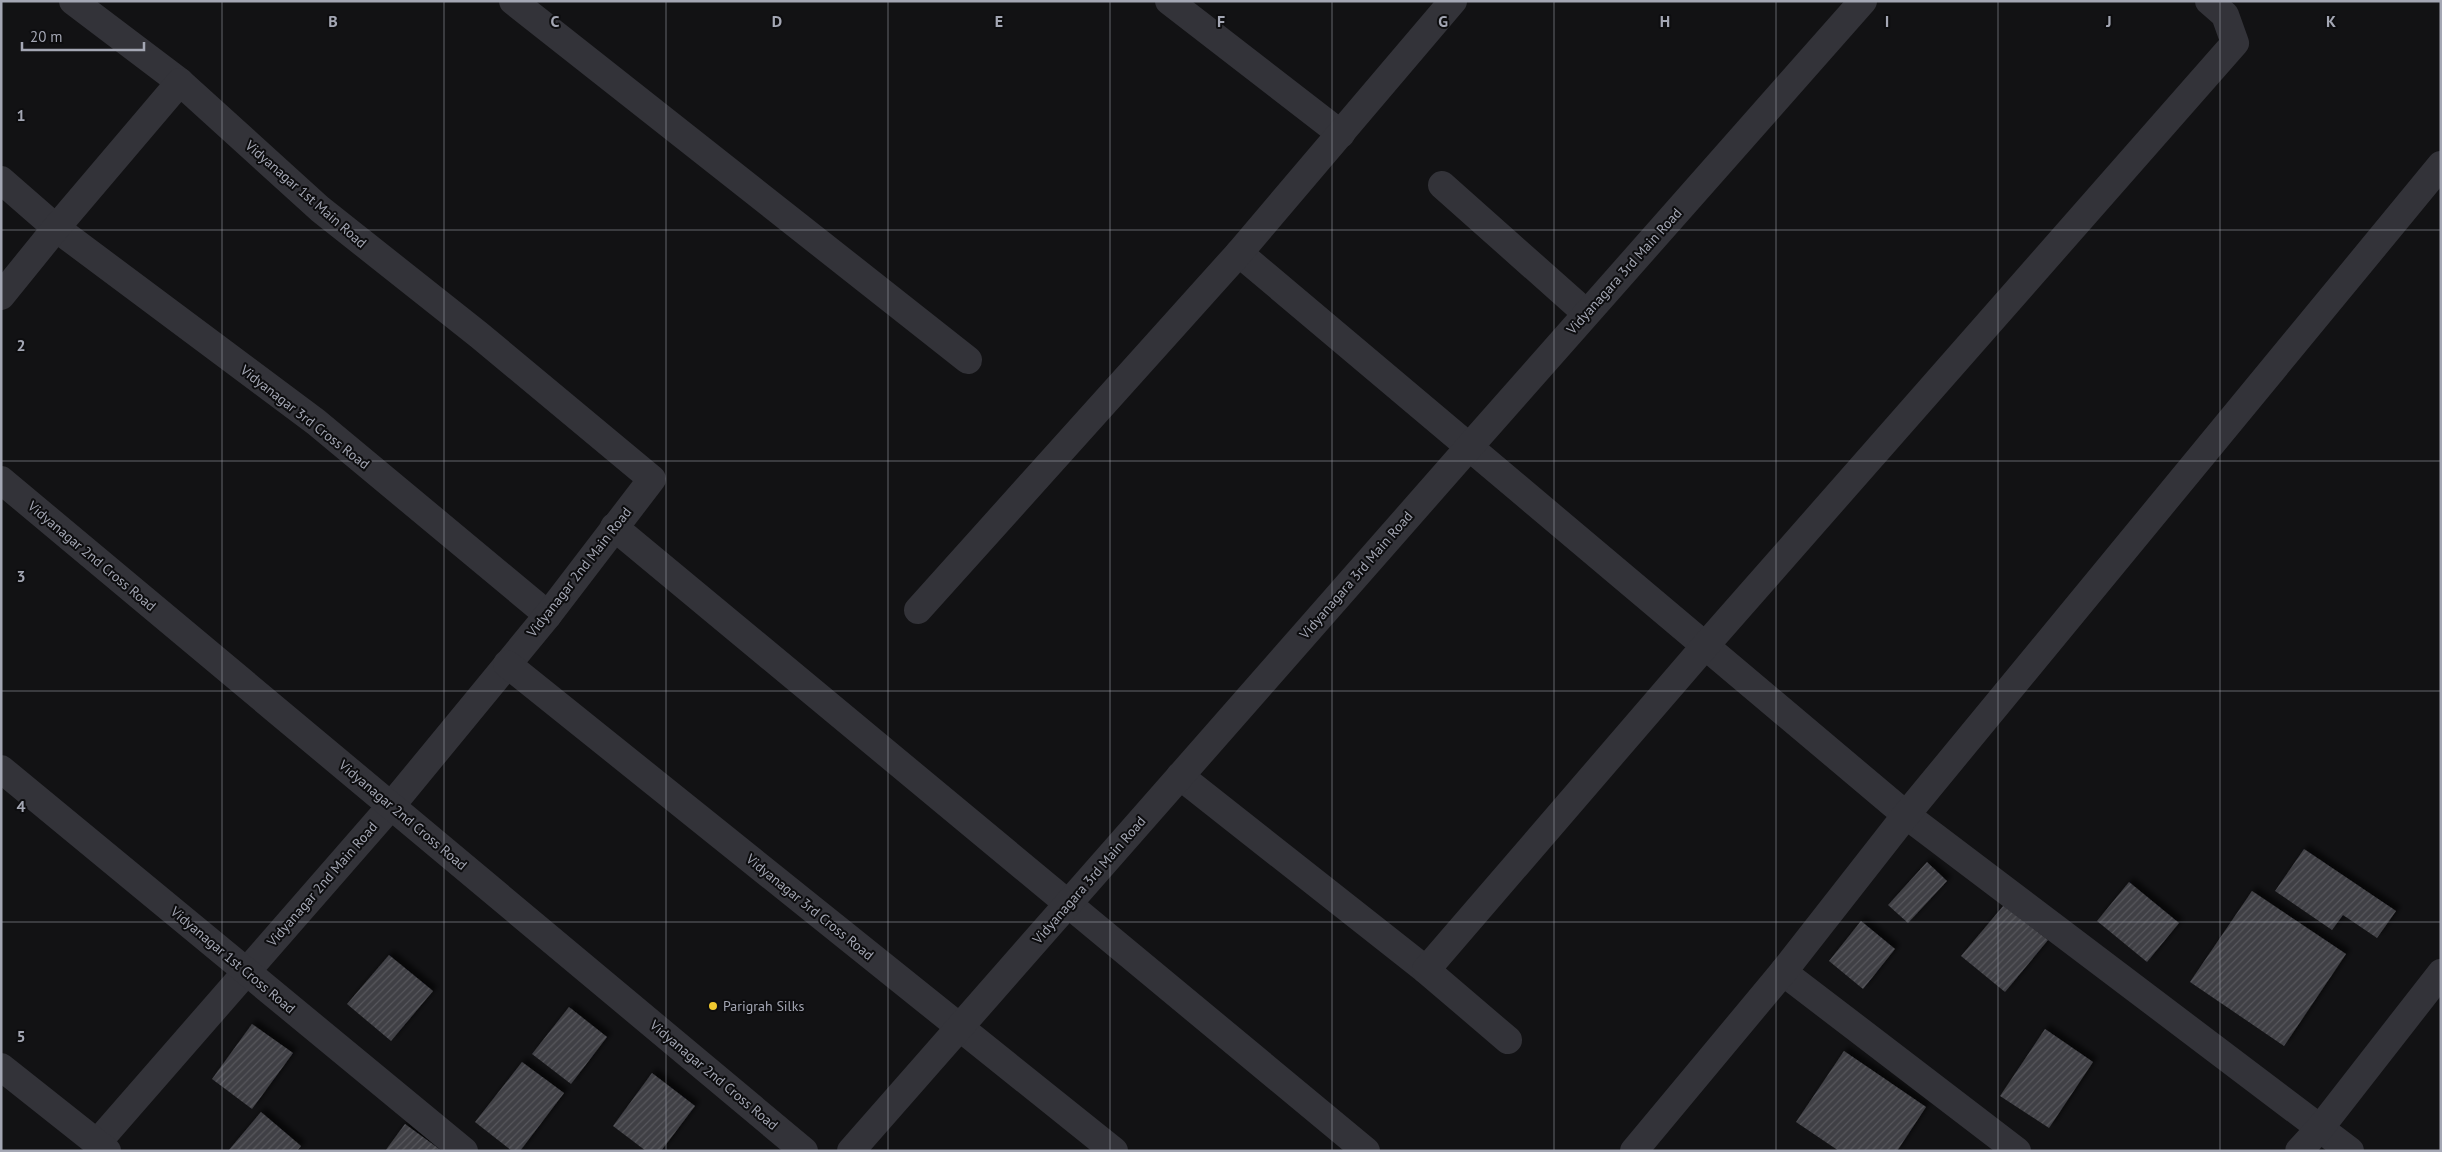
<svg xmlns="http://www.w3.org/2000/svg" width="2442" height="1152" font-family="'PT Sans',sans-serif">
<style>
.building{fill:url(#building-hatch);filter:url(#shadow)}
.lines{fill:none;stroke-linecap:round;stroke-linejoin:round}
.street{stroke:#333339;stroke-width:28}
.grid{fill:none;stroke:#a4a7b4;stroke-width:1;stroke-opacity:0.55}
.poi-dot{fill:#efc82f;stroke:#0d0d0f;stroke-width:2}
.labels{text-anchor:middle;stroke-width:4;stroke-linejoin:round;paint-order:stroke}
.street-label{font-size:14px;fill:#a4a7b4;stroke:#0d0d0f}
.poi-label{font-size:14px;fill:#a4a7b4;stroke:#0d0d0f;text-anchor:start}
.grid-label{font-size:16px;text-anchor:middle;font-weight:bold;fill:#a4a7b4;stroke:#0d0d0f;stroke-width:4;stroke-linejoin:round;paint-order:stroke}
</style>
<defs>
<pattern id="building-hatch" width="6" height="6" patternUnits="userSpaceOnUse" patternTransform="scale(1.25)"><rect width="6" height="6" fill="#3f3f44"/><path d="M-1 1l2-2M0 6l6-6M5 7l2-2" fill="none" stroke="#58585d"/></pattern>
<filter id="shadow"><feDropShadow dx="4.5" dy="-4.5" stdDeviation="2.5" flood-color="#0009"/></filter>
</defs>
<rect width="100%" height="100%" fill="#121214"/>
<g class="building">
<path d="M 2304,849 L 2396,911 L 2377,938 L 2343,915 L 2332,930 L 2275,891 Z"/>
<path d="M 1927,862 L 1947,881 L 1908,923 L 1888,905 Z"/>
<path d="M 2129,882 L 2179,923 L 2147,962 L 2097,921 Z"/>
<path d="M 2252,891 L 2346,954 L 2284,1046 L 2190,982 Z"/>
<path d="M 2004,905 L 2048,940 L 2005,992 L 1961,956 Z"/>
<path d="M 1861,921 L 1895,949 L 1863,989 L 1829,961 Z"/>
<path d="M 389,955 L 433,991 L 391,1041 L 347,1004 Z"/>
<path d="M 569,1007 L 607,1037 L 571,1084 L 532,1054 Z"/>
<path d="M 252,1024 L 293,1053 L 252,1109 L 212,1079 Z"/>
<path d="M 2045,1029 L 2093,1062 L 2049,1128 L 2000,1096 Z"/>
<path d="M 1844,1051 L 1926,1107 L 1897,1151 L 1839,1151 L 1796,1122 Z"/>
<path d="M 522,1062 L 564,1093 L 520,1151 L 512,1151 L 475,1122 Z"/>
<path d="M 652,1073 L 695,1106 L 661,1151 L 646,1151 L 613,1126 Z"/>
<path d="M 261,1112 L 301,1146 L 297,1151 L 228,1151 Z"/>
<path d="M 405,1124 L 442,1151 L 385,1151 Z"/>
</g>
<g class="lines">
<g class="street">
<path d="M 73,1 L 180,82"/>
<path d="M 513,1 L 968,360"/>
<path d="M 1169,1 L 1341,134"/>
<path d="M 1,180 L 56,228 L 316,422 L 548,615"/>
<path d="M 1442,185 L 1586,313"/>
<path d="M 1239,253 L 1906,815 L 2350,1151"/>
<path d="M 1,296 L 56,228 L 180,82 L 320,209 L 479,335 L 652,479 L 548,615 L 391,806 L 97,1143"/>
<path d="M 1,480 L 804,1151"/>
<path d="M 614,527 L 1366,1151"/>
<path d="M 918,610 L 1239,253 L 1453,1"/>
<path d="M 507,664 L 1114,1151"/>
<path d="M 1,769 L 464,1151"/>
<path d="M 1180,776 L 1426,970"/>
<path d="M 1783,972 L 2017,1151"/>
<path d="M 1508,1040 L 1426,970 L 1705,646 L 2235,43 L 2225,15 L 2209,1"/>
<path d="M 1,1067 L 107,1151"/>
<path d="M 851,1151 L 1470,446 L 1863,1"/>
<path d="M 1634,1151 L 1783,972 L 1906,815 L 2441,165"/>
<path d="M 2299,1151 L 2321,1127 L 2441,973"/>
</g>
</g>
<path class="grid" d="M 222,1 L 222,1151M 444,1 L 444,1151M 666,1 L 666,1151M 888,1 L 888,1151M 1110,1 L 1110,1151M 1332,1 L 1332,1151M 1554,1 L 1554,1151M 1776,1 L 1776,1151M 1998,1 L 1998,1151M 2220,1 L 2220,1151M 1,230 L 2441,230M 1,461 L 2441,461M 1,691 L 2441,691M 1,922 L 2441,922"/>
<circle class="poi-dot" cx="713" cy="1006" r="5"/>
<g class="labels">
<g class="street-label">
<text transform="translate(306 194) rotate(41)" y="5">Vidyanagar 1st Main Road</text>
<text transform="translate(1624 271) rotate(-48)" y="5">Vidyanagara 3rd Main Road</text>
<text transform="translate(305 417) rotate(38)" y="5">Vidyanagar 3rd Cross Road</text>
<text transform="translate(92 556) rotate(40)" y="5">Vidyanagar 2nd Cross Road</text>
<text transform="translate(579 572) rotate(-52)" y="5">Vidyanagar 2nd Main Road</text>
<text transform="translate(1356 575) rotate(-49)" y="5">Vidyanagara 3rd Main Road</text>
<text transform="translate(403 815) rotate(40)" y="5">Vidyanagar 2nd Cross Road</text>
<text transform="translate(1089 880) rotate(-49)" y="5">Vidyanagara 3rd Main Road</text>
<text transform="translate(322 884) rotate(-49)" y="5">Vidyanagar 2nd Main Road</text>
<text transform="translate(810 907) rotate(39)" y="5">Vidyanagar 3rd Cross Road</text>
<text transform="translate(233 960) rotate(40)" y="5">Vidyanagar 1st Cross Road</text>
<text transform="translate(714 1075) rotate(40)" y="5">Vidyanagar 2nd Cross Road</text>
</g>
<g class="poi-label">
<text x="723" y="1011">Parigrah Silks</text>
</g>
</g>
<g class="grid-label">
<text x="333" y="27">B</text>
<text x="555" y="27">C</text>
<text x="777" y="27">D</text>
<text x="999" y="27">E</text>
<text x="1221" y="27">F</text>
<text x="1443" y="27">G</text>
<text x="1665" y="27">H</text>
<text x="1887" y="27">I</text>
<text x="2109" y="27">J</text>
<text x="2331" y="27">K</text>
<text x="21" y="121">1</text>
<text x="21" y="351">2</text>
<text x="21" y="582">3</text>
<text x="21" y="812">4</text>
<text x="21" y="1042">5</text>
</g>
<rect width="2442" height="1152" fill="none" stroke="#a4a7b4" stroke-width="5"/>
<path d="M22 42v8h122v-8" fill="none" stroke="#a4a7b4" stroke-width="2.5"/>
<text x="30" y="42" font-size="15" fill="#a4a7b4" stroke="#0d0d0f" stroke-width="4" paint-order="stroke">20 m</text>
</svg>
